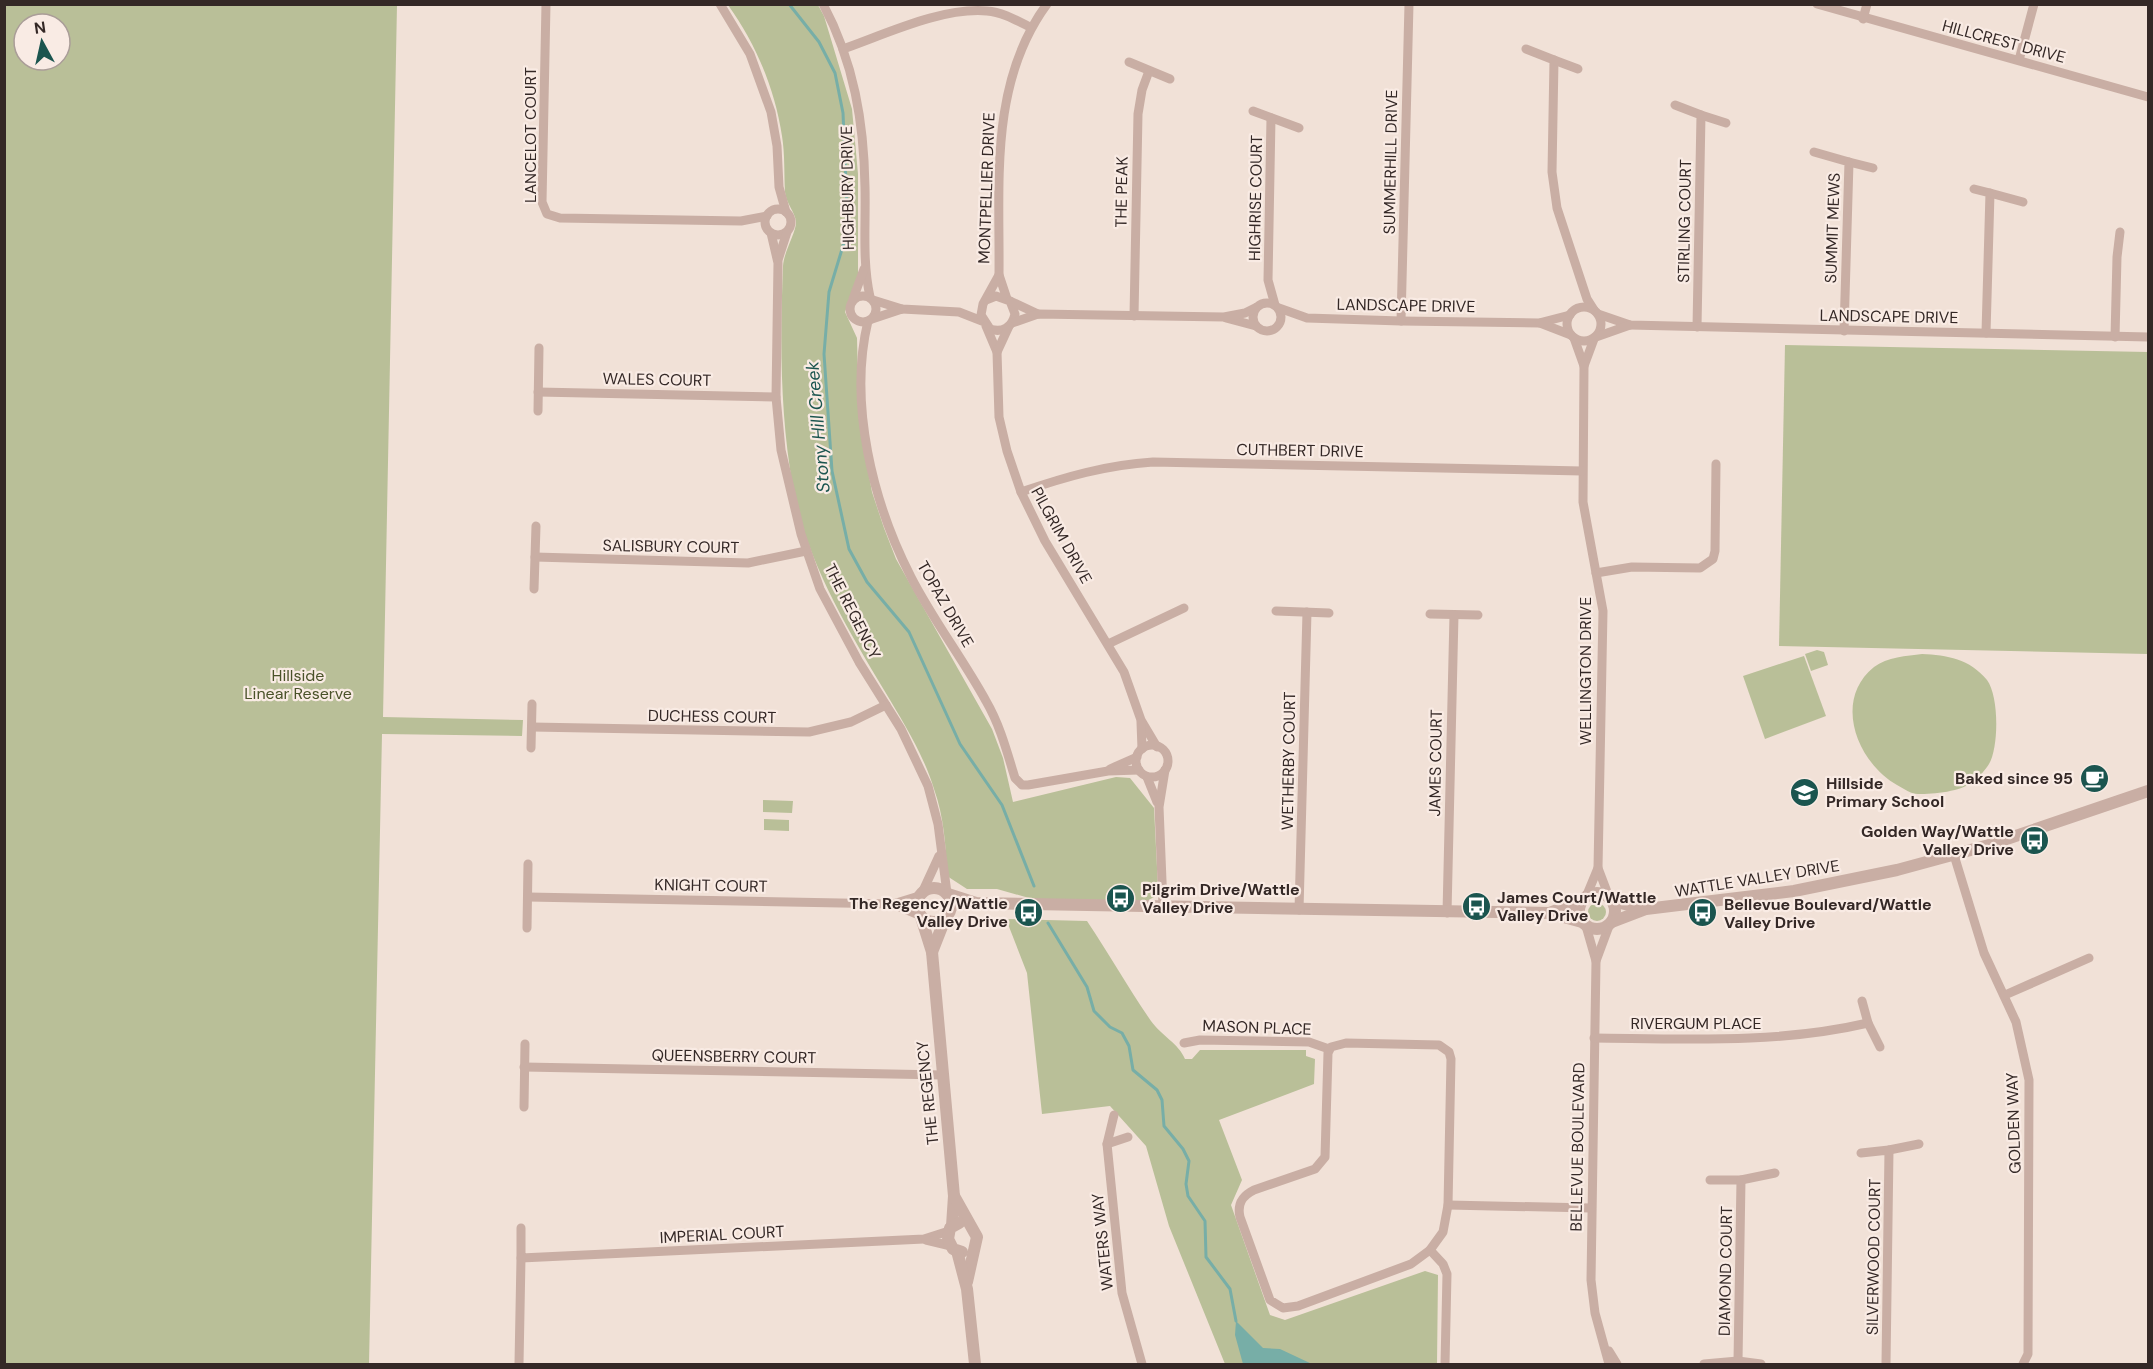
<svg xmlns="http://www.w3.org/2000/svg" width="2153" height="1369" font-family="'DM Sans',sans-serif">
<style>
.green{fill:#b9bf98;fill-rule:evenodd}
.water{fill:#77aea7}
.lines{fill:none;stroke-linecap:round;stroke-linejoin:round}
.stream{stroke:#77aea7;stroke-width:3}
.minor{stroke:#c9aea4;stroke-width:9}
.tertiary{stroke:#c9aea4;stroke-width:12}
.labels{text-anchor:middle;stroke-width:4.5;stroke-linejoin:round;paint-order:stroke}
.street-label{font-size:16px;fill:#342826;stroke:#f9ebe4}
.park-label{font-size:16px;fill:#4a5229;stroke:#f9ebe4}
.poi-label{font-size:16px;font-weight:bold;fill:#342826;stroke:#f9ebe4;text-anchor:start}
.water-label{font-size:18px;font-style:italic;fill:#1b554f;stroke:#f9ebe4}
</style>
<rect width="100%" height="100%" fill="#f1e1d7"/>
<g class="green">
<path d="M 4,5 L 397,5 L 383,717 L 523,720 L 522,736 L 382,734 L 369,1364 L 5,1364 ZM 24,24 L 60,24 L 60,60 L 24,60 Z"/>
<path d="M 728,5 L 818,5 L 824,16 L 852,109 L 858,174 L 858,276 L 845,312 L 857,338 L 859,420 L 872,492 L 884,528 L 896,559 L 992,729 L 1003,758 L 1013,802 L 1116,777 L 1130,778 L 1154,808 L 1158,887 L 1154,897 L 1143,903 L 1036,900 L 997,889 L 967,889 L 947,876 C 946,847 944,817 934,789 C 923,753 903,722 884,690 C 846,626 807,562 793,488 C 780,414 780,341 783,266 C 784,251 796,233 796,222 C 795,212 786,203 785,192 C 784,173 785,155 782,136 C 775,89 756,44 728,5 Z"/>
<path d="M 1785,345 L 2148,352 L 2148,654 L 1779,646 Z"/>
<path d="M 1817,650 L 1824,652 L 1828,665 L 1811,671 L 1805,654 Z"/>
<path d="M 1922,654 C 1947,655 1970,659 1987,680 C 1999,696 1999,747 1989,764 C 1986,769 1979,777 1974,781 C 1961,792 1934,794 1918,794 C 1911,794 1904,789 1897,785 C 1858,763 1832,701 1874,667 C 1887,657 1907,656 1922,654 Z"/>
<path d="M 1804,656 L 1826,716 L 1765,739 L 1743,676 Z"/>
<path d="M 763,800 L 793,801 L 792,813 L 763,812 Z"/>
<path d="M 764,819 L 789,820 L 789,831 L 764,830 Z"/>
<circle cx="1597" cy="912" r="9"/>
<path d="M 1006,919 L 1087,921 C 1109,954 1129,989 1151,1021 C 1161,1035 1179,1044 1185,1059 L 1192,1059 L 1200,1050 L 1306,1050 L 1306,1056 L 1315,1059 L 1314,1084 L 1219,1120 L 1242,1180 L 1231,1205 L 1270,1315 L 1285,1320 L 1425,1271 L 1438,1275 L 1437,1364 L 1225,1364 L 1169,1226 L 1146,1146 L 1110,1106 L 1042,1114 L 1027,973 Z"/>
</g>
<path class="water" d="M 1236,1321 L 1263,1348 L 1280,1349 L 1312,1364 L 1243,1364 L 1235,1335 Z"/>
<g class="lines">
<g class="stream">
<path d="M 789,4 L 819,42 L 835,73 L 843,113 L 847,207 L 846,236 L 829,292 L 824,354 L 832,471 L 849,549 L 867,582 L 909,632 L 960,744 L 1002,805 L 1034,886"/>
<path d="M 1048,923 L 1087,987 L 1094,1011 L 1110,1027 L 1122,1033 L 1129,1046 L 1133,1070 L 1157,1090 L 1162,1100 L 1164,1126 L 1183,1149 L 1189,1161 L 1186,1184 L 1188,1196 L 1205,1221 L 1206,1257 L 1230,1289 L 1236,1321"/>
</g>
<g class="minor">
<path d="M 546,4 L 542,202 L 547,214 L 560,218 L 741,221 L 767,216"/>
<path d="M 720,4 L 750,54 L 771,112 L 777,146 L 779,187 L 786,212"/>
<path d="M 823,4 C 854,62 864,123 865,187 C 866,225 862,260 870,297"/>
<path d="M 1817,4 L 2148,97"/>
<path d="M 1863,19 L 1867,4"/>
<path d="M 843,49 C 886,34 942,7 987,11 C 1002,12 1016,20 1030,27"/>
<path d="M 1526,49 L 1554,60 L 1552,172 L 1557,208 L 1587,299 L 1594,310"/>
<path d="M 1554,60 L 1578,69"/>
<path d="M 2019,60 L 2034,4"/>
<path d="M 1129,62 L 1170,79"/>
<path d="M 1675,105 L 1701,115 L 1697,327"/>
<path d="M 1253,111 L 1299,128"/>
<path d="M 1701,115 L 1726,123"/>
<path d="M 1271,118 L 1268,280 L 1275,305"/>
<path d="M 1814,152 L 1849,162 L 1844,331"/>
<path d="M 1849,162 L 1873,168"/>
<path d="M 1974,189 L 1990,193 L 1986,333"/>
<path d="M 1990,193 L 2023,202"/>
<circle cx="778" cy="222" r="13"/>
<path d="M 771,233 L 778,263 L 776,397 L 781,450 L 801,534 L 820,589 L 859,662 L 901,729 L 928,786 L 938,824 L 947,893"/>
<path d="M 778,260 L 787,232"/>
<circle cx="863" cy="309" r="13"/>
<path d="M 853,299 L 864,269"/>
<path d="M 1007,299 L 999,275 C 1000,182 989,83 1047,4"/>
<path d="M 873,300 L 902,309 L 959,312 L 982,321"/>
<path d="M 986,300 L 996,296 L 1010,301 L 1015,314 C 1012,328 1002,333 990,329 L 981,315 L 983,304 L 999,275"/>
<path d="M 1010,301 L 1038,314"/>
<circle cx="1267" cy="317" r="14"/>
<circle cx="1584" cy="324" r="17"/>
<path d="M 1279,308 L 1307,318 L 1401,321 L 1539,323 L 1570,315"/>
<path d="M 1598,314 L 1630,325 L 2148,337"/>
<path d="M 1134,316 L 1138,114 L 1142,90 L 1149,71"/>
<path d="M 1226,318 L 1256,326"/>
<path d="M 872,319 L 902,309"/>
<path d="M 868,321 C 848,404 873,503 911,577 C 933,620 963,659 986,701 C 1000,725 1007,752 1015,778 L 1022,785 L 1028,785 L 1108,771 L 1139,770"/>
<path d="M 1401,321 L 1409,4"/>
<path d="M 1012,323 L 1038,314 L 1224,317 L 1245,313 L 1257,307"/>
<path d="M 1540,323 L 1571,335"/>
<path d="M 986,326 L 997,352 L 999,417 L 1007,451 L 1021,492 L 1045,541 L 1124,672 L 1141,720 L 1157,747"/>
<path d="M 1596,337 L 1630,325"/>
<path d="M 2115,337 L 2117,257 L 2120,232"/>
<path d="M 1574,338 L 1584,366 L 1583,502 L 1603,611 L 1598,868 L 1609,897"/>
<path d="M 997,352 L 1009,326"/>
<path d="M 1584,366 L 1594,339"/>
<path d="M 538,392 L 776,397"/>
<path d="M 538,411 L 539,348"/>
<path d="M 1021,492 C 1065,477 1106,465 1153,462 L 1582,471"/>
<path d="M 535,557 L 748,563 L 806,551"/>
<path d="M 1596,573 L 1632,567 L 1700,568 L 1713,559 L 1715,551 L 1716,464"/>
<path d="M 534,589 L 536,526"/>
<path d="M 1276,611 L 1329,613"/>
<path d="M 1430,614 L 1478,615"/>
<path d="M 1108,644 L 1184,608"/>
<path d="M 1141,722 L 1142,749"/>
<path d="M 532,727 L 809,732 L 851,722 L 886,705"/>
<circle cx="1152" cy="761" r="16"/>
<path d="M 531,748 L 532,704"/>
<path d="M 1110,769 L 1137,757"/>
<path d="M 1147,777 L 1157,802"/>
<path d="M 1954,855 L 1984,953 L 2016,1022 L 2029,1080 L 2028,1354 L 2023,1364"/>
<path d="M 922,893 L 939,856"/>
<path d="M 528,897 L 893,904 L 919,896"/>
<path d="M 1586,897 L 1598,868"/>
<path d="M 893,904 L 919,915"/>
<path d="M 1163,906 L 1159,807 L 1165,770"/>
<path d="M 1299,910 L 1307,612"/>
<path d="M 1447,913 L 1454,615"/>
<path d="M 1586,926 L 1596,961"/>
<path d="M 1609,926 L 1596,961 L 1591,1280 L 1595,1313 L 1609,1364"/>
<path d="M 527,928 L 528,864"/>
<path d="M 2005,995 L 2089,958"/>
<path d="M 1868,1023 L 1880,1047"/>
<path d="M 1594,1038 C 1686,1039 1778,1044 1868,1023 L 1862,1001"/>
<path d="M 1184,1043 L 1200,1040 L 1309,1042 L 1329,1049"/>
<path d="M 1346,1043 L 1439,1045 L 1449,1052 L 1451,1059 L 1448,1205 L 1443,1232 L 1430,1250 L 1411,1264 L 1298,1306 L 1283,1308 L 1270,1300 L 1240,1217 C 1237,1204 1242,1196 1254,1190 L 1315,1169 L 1325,1157 L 1328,1053 L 1331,1047 Z"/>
<path d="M 524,1067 L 943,1075"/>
<path d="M 524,1107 L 525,1044"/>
<path d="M 1114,1115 L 1107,1144 L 1122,1293 L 1142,1364"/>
<path d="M 1107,1144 L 1128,1137"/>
<path d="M 1889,1150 L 1919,1144"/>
<path d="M 1861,1153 L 1889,1150 L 1886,1364"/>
<path d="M 1710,1180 L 1741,1180 L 1738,1361"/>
<path d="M 1741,1180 L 1775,1173"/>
<path d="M 1448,1205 L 1591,1208"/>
<path d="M 521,1228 L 521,1258 L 924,1239 L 949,1231"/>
<path d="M 926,1240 L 951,1246"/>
<path d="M 1430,1250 L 1443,1264 L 1447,1274 L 1445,1364"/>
<path d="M 1609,1351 L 1617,1364"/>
<path d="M 519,1364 L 521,1258"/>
<path d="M 1704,1364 L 1738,1361 L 1761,1364"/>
</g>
<g class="tertiary">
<circle cx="934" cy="905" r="17"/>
<circle cx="1597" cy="911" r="18"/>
<path d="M 948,894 L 976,903 L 1549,913 L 1582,922"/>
<path d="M 1612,901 L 1645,909"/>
<path d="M 1549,913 L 1583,900"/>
<path d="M 921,917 L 932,952 L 954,1196 L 952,1226"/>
<path d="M 1612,922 L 1646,909 L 1794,891 L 1897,870 L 1989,845 L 2148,791"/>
<path d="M 932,952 L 945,919"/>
<path d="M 954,1196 L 977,1237 L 967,1282"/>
<path d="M 959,1223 L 950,1228 L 948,1239 L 953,1249 L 962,1252"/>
<path d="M 957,1251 L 967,1289 L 975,1364"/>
</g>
</g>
<defs>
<symbol id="cafe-disc" viewBox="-11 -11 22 22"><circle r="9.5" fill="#1b554f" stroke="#f9ebe4"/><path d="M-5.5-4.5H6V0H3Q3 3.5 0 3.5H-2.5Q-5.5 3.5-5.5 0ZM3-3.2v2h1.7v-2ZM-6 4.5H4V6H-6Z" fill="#fff"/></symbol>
<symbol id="school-disc" viewBox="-11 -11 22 22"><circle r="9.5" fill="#1b554f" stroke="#f9ebe4"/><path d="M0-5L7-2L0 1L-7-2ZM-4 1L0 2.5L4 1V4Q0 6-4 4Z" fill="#fff"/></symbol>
<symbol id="bus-disc" viewBox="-11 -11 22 22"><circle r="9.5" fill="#1b554f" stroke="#f9ebe4"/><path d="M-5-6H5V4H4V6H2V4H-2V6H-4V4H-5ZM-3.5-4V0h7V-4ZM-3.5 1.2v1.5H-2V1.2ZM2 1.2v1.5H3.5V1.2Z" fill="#fff"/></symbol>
</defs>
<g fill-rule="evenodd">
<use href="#cafe-disc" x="2078" y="762" width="33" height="33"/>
<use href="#school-disc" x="1788" y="776" width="33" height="33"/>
<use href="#bus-disc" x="2018" y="824" width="33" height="33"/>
<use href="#bus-disc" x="1104" y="882" width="33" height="33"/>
<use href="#bus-disc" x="1460" y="890" width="33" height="33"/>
<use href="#bus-disc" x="1012" y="896" width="33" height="33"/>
<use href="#bus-disc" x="1686" y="896" width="33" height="33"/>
</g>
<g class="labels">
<g class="street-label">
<text transform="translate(2004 41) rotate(15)" y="6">HILLCREST DRIVE</text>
<text transform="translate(530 135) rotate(-90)" y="6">LANCELOT COURT</text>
<text transform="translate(1390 162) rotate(-89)" y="6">SUMMERHILL DRIVE</text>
<text transform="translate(847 188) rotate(-91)" y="6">HIGHBURY DRIVE</text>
<text transform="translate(986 188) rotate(-88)" y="6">MONTPELLIER DRIVE</text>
<text transform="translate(1121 192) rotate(-89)" y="6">THE PEAK</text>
<text transform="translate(1255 198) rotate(-89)" y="6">HIGHRISE COURT</text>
<text transform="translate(1684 221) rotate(-89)" y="6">STIRLING COURT</text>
<text transform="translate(1832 228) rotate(-88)" y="6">SUMMIT MEWS</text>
<text transform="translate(1406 305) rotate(1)" y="6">LANDSCAPE DRIVE</text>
<text transform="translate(1889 316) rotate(1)" y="6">LANDSCAPE DRIVE</text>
<text transform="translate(657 379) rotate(1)" y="6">WALES COURT</text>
<text transform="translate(1300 450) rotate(1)" y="6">CUTHBERT DRIVE</text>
<text transform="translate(1062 535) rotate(61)" y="6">PILGRIM DRIVE</text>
<text transform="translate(671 546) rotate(1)" y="6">SALISBURY COURT</text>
<text transform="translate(946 604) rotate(60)" y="6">TOPAZ DRIVE</text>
<text transform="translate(853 611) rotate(63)" y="6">THE REGENCY</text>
<text transform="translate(1585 671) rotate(-90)" y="6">WELLINGTON DRIVE</text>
<text transform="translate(712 716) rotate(1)" y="6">DUCHESS COURT</text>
<text transform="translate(1288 761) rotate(-89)" y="6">WETHERBY COURT</text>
<text transform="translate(1435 763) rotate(-89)" y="6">JAMES COURT</text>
<text transform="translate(1757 878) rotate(-9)" y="6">WATTLE VALLEY DRIVE</text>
<text transform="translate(711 885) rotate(1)" y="6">KNIGHT COURT</text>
<text x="1696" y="1029">RIVERGUM PLACE</text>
<text transform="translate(1257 1027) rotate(2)" y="6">MASON PLACE</text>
<text transform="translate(734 1056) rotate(1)" y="6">QUEENSBERRY COURT</text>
<text transform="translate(927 1093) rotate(-96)" y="6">THE REGENCY</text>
<text transform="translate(2013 1123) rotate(-92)" y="6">GOLDEN WAY</text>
<text transform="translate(1577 1147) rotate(-89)" y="6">BELLEVUE BOULEVARD</text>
<text transform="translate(722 1234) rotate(-3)" y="6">IMPERIAL COURT</text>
<text transform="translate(1102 1242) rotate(-96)" y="6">WATERS WAY</text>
<text transform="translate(1873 1257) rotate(-89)" y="6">SILVERWOOD COURT</text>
<text transform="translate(1725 1271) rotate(-89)" y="6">DIAMOND COURT</text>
</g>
<g class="park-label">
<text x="298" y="681">Hillside<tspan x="298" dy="18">Linear Reserve</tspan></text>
</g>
<g class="poi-label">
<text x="2073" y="784" text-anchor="end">Baked since 95</text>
<text x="1826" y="789">Hillside<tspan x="1826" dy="18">Primary School</tspan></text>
<text x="2014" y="837" text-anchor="end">Golden Way/Wattle<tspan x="2014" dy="18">Valley Drive</tspan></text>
<text x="1142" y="895">Pilgrim Drive/Wattle<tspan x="1142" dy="18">Valley Drive</tspan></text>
<text x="1497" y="903">James Court/Wattle<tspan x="1497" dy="18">Valley Drive</tspan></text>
<text x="1008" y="909" text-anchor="end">The Regency/Wattle<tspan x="1008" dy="18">Valley Drive</tspan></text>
<text x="1724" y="910">Bellevue Boulevard/Wattle<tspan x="1724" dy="18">Valley Drive</tspan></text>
</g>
<g class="water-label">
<text transform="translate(818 427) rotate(-95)" y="6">Stony Hill Creek</text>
</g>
</g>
<rect width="2153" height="1369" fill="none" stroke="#342826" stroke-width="12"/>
<g transform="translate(42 42) rotate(352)"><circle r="28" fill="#f9ebe4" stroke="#aa9d98" stroke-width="1.5"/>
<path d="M0-4.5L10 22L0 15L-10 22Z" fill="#1b554f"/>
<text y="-9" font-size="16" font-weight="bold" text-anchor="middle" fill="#342826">N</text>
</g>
</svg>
